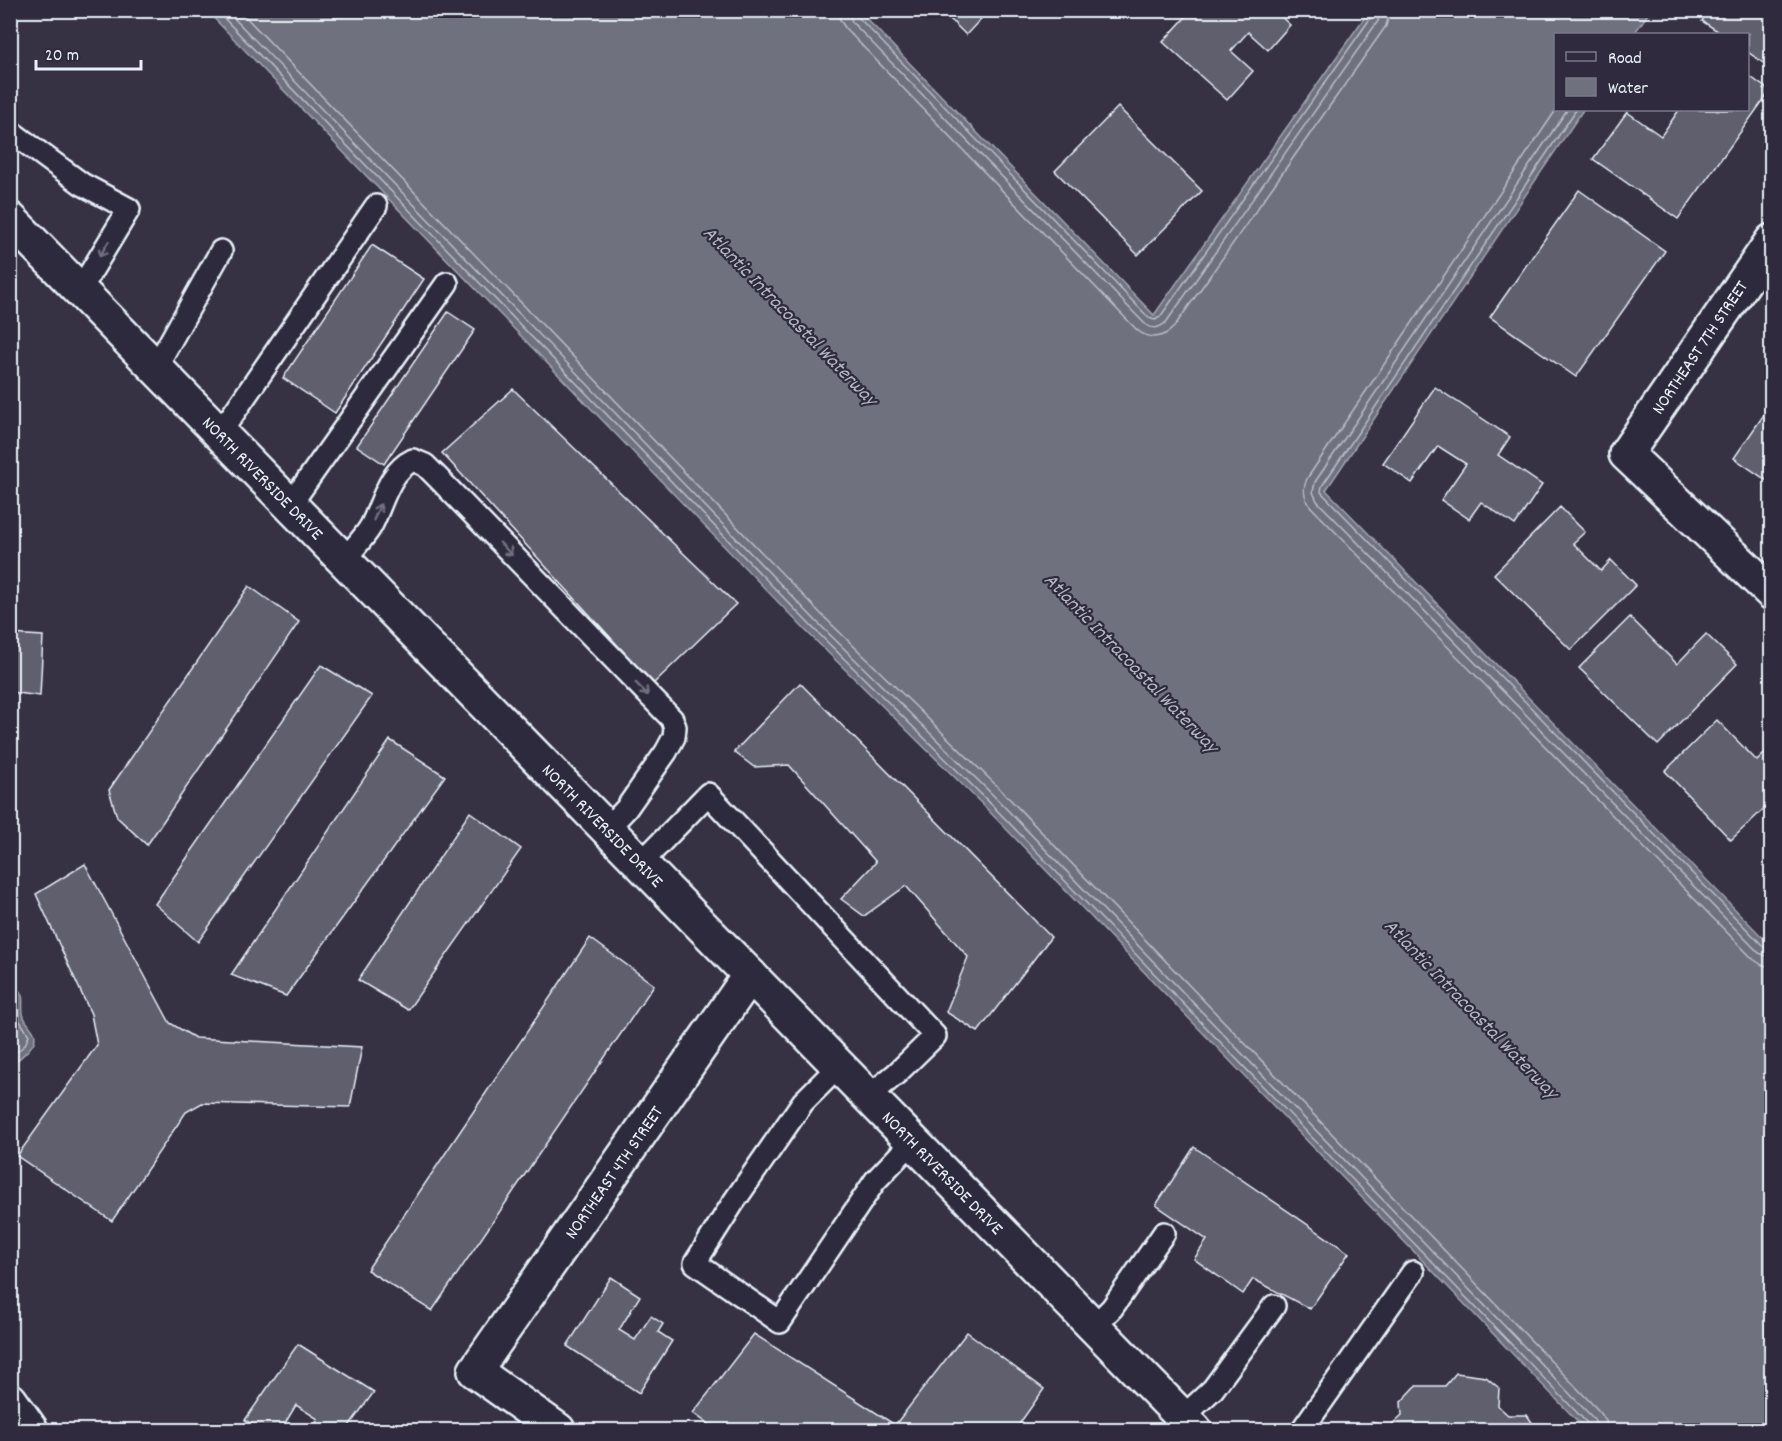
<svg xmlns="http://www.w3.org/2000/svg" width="1782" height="1441" font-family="Dekko,sans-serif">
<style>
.water{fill:#70717f;stroke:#a0a4af;stroke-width:1.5}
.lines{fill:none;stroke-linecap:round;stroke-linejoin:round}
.shore{stroke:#b8bec8;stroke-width:1.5}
.building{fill:#605e6e;stroke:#e8f1f8;stroke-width:1.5}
.service-casing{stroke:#e8f1f8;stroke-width:26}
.minor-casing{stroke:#e8f1f8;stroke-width:38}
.secondary-casing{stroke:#e8f1f8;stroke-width:38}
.service{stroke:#2f2a3d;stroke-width:21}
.minor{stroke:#2f2a3d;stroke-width:33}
.secondary{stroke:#2f2a3d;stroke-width:33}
.oneway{stroke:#70707e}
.labels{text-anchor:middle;stroke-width:4.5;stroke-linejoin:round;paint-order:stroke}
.street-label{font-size:18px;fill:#e8f1f8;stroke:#2f2a3d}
.water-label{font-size:20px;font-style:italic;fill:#b2b7c2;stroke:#2f2a3d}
</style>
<rect width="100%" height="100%" fill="#363244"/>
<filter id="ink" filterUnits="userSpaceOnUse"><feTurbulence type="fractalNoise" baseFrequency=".0167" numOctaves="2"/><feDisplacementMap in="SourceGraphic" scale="12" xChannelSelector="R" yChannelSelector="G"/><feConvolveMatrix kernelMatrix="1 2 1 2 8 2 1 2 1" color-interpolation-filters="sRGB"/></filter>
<g filter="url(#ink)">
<g class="water">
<path d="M 207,11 L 859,11 L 1154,315 L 1369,11 L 1650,11 L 1634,34 L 1556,34 L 1556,110 L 1583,110 L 1326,490 L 1771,946 L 1771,1430 L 1586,1430 L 984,806 L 806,631 Z"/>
<path d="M 11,986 C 30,993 19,1004 24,1017 C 28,1027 38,1031 34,1042 C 31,1049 17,1061 11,1065 Z"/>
</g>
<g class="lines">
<g class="shore">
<path d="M 216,10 L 811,626 L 989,802 L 1588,1424 L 1590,1430"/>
<path d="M 226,10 L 816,621 L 994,796 L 1594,1419 L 1598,1430"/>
<path d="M 239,10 L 822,615 L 1001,790 L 1600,1412 L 1606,1421 L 1607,1430"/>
<path d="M 839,10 L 840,20 L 846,29 L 1137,330 C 1149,340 1163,339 1174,327 L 1386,26 L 1390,10"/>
<path d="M 848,10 L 852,22 L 1144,323 C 1151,330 1160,329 1167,321 L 1378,21 L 1381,10"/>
<path d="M 856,10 L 858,17 L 1149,318 L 1155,320 L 1160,317 L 1372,16 L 1373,10"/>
<path d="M 1556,110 L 1308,477 C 1302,488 1303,497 1311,507 L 1753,959 L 1762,965 L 1772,967"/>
<path d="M 1567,110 L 1315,482 L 1313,492 L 1317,501 L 1759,953 L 1772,958"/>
<path d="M 1576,110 L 1322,486 L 1321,492 L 1765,948 L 1772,950"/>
<path d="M 10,992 L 17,1000 L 19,1020 L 29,1035 L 25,1045 L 10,1058"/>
</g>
</g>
<g class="building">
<path d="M 941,10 L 989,10 L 966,35 Z"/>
<path d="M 1192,10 L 1274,10 L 1290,25 L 1268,50 L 1248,32 L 1231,51 L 1253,71 L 1227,100 L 1163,42 Z"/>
<path d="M 1709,10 L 1772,10 L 1772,63 L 1769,67 L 1748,52 L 1748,34 L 1722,34 L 1702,21 Z"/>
<path d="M 1748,75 L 1770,91 L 1678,219 L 1593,159 L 1627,112 L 1661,136 L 1679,110 L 1748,110 Z"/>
<path d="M 1118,107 L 1202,191 L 1138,255 L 1055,171 Z"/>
<path d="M 1579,190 L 1665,251 L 1576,377 L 1490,317 Z"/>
<path d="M 372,245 L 424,279 L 335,413 L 283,378 Z"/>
<path d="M 448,312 L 475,330 L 384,464 L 357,446 Z"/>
<path d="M 1435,387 L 1510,437 L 1498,455 L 1542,485 L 1515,525 L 1481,502 L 1469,519 L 1441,500 L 1466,464 L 1438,446 L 1412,483 L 1383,463 Z"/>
<path d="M 513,389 L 736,604 L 653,684 L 442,453 Z"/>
<path d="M 1772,403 L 1772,484 L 1734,458 Z"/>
<path d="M 1560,507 L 1585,532 L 1573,543 L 1601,571 L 1611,560 L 1636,585 L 1571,650 L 1494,574 Z"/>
<path d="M 249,586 L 299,622 L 147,845 L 117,817 L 109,790 Z"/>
<path d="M 1630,617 L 1677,664 L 1706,634 L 1737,664 L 1658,745 L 1579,668 Z"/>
<path d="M 10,634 L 43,636 L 40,696 L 10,692 Z"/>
<path d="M 321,665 L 372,696 L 198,942 L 155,904 Z"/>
<path d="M 800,683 L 1051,937 L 978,1032 L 946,1012 L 968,957 L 906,886 L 864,916 L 841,899 L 876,862 L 789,765 L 754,767 L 734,752 Z"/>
<path d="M 1717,720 L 1757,761 L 1772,746 L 1772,801 L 1731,840 L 1665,771 Z"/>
<path d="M 390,740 L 445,776 L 286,996 L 231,975 Z"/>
<path d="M 470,812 L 521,849 L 408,1010 L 358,980 Z"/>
<path d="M 85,864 L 170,1023 L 195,1038 L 362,1047 L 350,1107 L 202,1103 L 186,1112 L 112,1221 L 17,1156 L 97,1045 L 91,1014 L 36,894 Z"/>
<path d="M 590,938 L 654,985 L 432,1311 L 367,1270 Z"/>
<path d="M 1194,1147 L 1349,1253 L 1310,1309 L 1253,1279 L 1243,1294 L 1194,1259 L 1207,1240 L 1156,1205 Z"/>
<path d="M 611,1277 L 640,1296 L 619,1330 L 635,1340 L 651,1316 L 663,1324 L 658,1332 L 672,1341 L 639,1393 L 567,1346 Z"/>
<path d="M 967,1332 L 1044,1389 L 1015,1430 L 717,1430 L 693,1413 L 754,1334 L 895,1425 Z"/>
<path d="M 298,1344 L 374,1392 L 346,1430 L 312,1430 L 318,1419 L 296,1405 L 281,1430 L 261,1430 L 245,1420 Z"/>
<path d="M 1456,1373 L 1486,1377 L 1499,1388 L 1498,1406 L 1508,1415 L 1527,1415 L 1537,1430 L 1366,1430 L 1371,1422 L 1390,1426 L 1402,1415 L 1401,1402 L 1416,1386 L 1445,1386 Z"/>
</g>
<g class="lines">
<defs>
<g id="service">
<path d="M 10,131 L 82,184 L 129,209 L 80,290"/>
<path d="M 156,367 L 221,251"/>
<path d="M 220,433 L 376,206"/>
<path d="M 290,505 L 447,283"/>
<path d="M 344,560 C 353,549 364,538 371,526 C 383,503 388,472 413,460 L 425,465 L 440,480 L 672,719 L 675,727 L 674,737 L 666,752 L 626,809 L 607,829"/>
<path d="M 641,863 L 708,794 L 935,1036 L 897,1073 L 869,1096"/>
<path d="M 839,1066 L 803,1102 L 733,1203 L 695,1263 L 780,1322 L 875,1181 L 913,1141"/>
<path d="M 1093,1327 L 1112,1308 L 1164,1233"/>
<path d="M 1182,1418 L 1213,1389 L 1274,1306"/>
<path d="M 1302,1430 L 1413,1272"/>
</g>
<g id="minor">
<path id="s1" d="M 10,219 L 1195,1430"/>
<path d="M 1772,241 L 1626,454 L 1772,593"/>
<path id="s2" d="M 558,1430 L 475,1371 L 750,975"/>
</g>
<path id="secondary" d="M 10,1400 L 31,1430"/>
</defs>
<use href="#service" class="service-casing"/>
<use href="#minor" class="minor-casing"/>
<use href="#secondary" class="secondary-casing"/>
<use href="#service" class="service"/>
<use href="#minor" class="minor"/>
<use href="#secondary" class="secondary"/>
</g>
<defs><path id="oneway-shaft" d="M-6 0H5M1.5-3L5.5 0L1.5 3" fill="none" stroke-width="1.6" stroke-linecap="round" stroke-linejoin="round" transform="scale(1.5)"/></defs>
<g class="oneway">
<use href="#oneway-shaft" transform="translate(104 249) rotate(121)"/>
<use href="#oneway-shaft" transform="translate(377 512) rotate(-67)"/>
<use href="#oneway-shaft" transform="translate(506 549) rotate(46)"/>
<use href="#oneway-shaft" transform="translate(642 689) rotate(45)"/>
</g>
</g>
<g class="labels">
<g class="street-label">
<text transform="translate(1699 347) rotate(-56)" y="6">NORTHEAST 7TH STREET</text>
<text dy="6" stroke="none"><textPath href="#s1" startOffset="362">NORTH RIVERSIDE DRIVE</textPath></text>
<text dy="6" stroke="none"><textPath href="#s1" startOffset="848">NORTH RIVERSIDE DRIVE</textPath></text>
<text dy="6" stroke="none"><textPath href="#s1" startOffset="1334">NORTH RIVERSIDE DRIVE</textPath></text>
<text dy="6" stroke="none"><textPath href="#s2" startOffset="344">NORTHEAST 4TH STREET</textPath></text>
</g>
<g class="water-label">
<text transform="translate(791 315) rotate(46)" y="7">Atlantic Intracoastal Waterway</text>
<text transform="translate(1132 662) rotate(46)" y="7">Atlantic Intracoastal Waterway</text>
<text transform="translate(1472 1008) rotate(46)" y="7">Atlantic Intracoastal Waterway</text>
</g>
</g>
<rect width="1782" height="1441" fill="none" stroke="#2f2a3d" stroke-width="36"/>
<rect x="18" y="18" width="1746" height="1405" fill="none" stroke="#e8f1f8" stroke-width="2" filter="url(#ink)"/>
<rect x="1554" y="33" width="195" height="78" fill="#2f2a3d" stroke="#797a88" stroke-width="1.5"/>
<rect x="1566" y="52" width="30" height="9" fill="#2f2a3d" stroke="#797a88" stroke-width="1.5"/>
<text x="1608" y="63" font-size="18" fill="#e8f1f8">Road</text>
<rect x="1566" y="78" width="30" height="18" fill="#70717f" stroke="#797a88" stroke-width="1.5"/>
<text x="1608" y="93" font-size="18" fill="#e8f1f8">Water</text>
<path d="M36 60v9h105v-9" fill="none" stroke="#e8f1f8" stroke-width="3"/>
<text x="45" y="60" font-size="18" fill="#e8f1f8" stroke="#2f2a3d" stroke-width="4.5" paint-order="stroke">20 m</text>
</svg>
